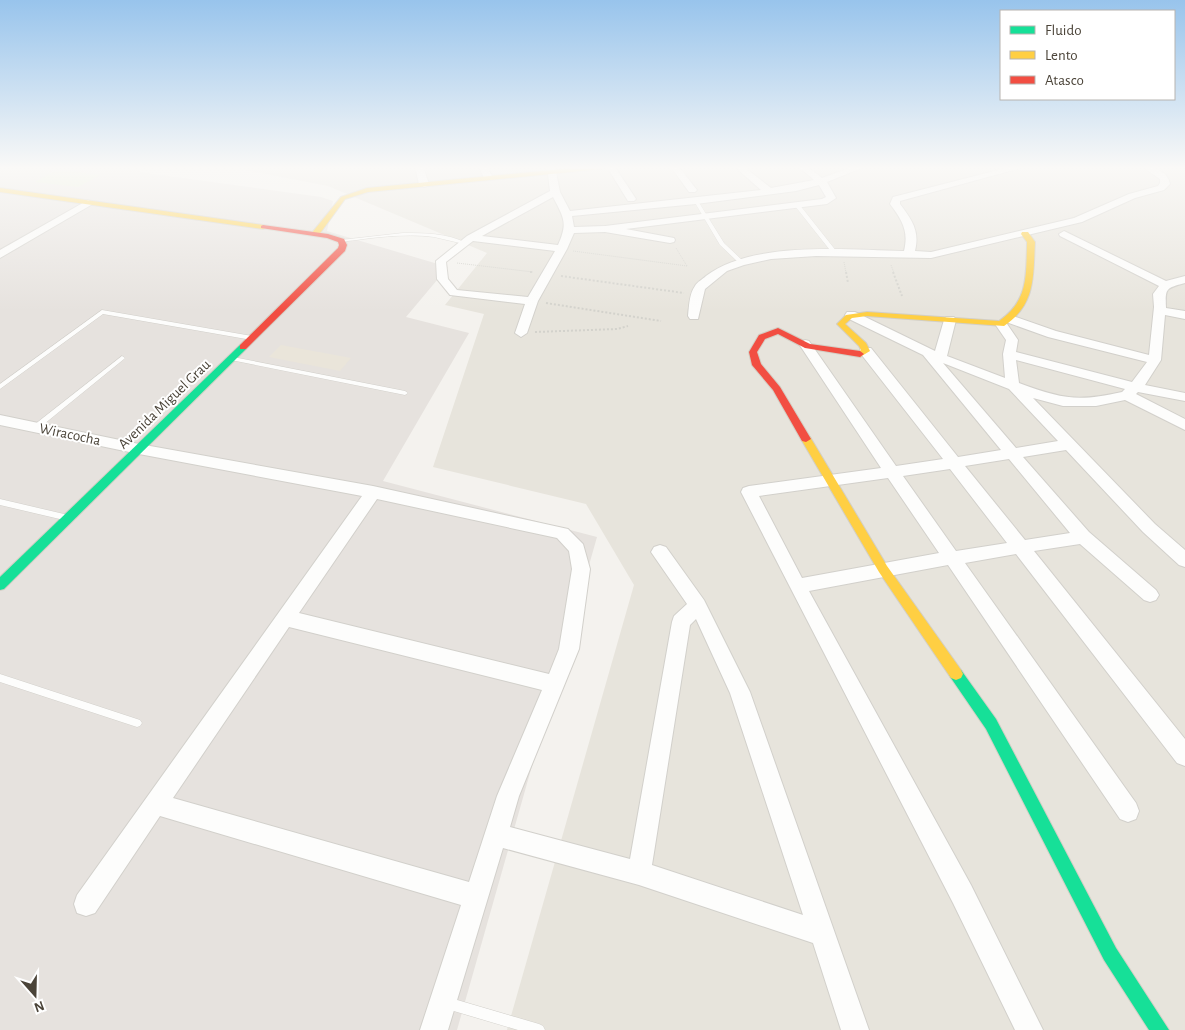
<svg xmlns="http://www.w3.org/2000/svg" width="1185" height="1030" font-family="'Alegreya Sans',sans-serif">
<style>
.residential{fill:#e7e4dc}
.industrial{fill:#e6e2de}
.education{fill:#eae5da}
.green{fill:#e1eecf}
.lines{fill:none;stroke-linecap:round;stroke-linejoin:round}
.lane-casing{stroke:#d2d0cb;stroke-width:1}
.street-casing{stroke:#d2d0cb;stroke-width:2}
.fast-casing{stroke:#d3cfc5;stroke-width:2}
.slow-casing{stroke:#d3cfc5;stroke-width:2}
.jam-casing{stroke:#d3cfc5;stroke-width:2}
.path-far1{stroke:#d3d2cc;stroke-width:1;stroke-dasharray:1 1;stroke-linecap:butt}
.path{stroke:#d3d2cc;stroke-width:2;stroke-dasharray:2 2;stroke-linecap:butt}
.lane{fill:#fdfdfc;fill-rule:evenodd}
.street{fill:#fdfdfc;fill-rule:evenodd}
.fast{fill:#16e098;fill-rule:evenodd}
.slow{fill:#ffcf43;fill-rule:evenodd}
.jam{fill:#f24e42;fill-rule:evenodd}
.labels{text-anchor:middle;stroke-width:4;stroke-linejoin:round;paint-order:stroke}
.street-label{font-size:15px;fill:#4b4439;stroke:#fff}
</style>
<rect width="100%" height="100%" fill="#f4f2ee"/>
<path class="residential" d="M 229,167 L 1185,167 L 1185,1030 L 507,1030 L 634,585 L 586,504 L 433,467 L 484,314 L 445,305 L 487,253 L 328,186 Z"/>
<path class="industrial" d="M 0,167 L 125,167 L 146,173 L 321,197 L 333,201 L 327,231 L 448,267 L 406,317 L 469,333 L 383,481 L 597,537 L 457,1030 L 0,1030 Z"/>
<path class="education" d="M 281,345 L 351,358 L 340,371 L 269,357 Z"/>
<path class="green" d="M 58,169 L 100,175 L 78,187 L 35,182 Z"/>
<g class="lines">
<defs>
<g id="lane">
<path d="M 694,200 L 698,201 L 724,243 L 743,261 L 743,263 L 739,263 L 720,245 L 694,201 Z"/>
<path d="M 795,204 L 799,204 L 837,252 L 837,254 L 833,254 L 795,206 Z"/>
<path d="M 403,233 C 423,233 448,233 466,243 L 464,244 C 454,242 444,239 434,237 C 403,233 372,238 341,242 L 339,241 L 341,240 Z"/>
<path d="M 102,310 L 252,336 L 255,338 L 252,340 L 103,314 L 0,389 L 0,384 Z"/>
<path d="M 122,356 L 125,358 L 124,359 L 38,429 L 34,429 L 33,427 L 34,425 Z"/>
<path d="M 233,357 L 405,391 L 408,393 L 405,395 L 231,360 L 230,359 Z"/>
<path d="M 0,499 L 64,514 L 68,517 L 64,520 L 0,505 Z"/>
<path d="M 0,674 L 137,719 L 140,720 L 142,723 L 140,726 L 137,727 L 0,682 Z"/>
<path d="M 447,997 L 539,1024 L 543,1026 L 545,1030 L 518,1030 L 447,1009 L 443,1007 L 441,1003 L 443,999 Z"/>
</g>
<g id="street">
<path d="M 415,167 L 423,167 L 429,184 L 427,186 L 424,187 L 419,184 Z"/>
<path d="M 479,167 L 487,167 L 493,178 L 491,180 L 485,180 Z"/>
<path d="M 547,167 L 555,167 L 560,192 L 570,211 L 761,190 L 735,167 L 744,167 L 771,188 L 814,180 L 799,167 L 808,167 L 822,178 L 852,167 L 864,167 L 827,182 L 836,198 L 827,204 L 626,229 L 674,238 L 675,240 L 674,242 L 670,243 L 605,232 L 574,233 L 567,249 L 538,301 L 527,333 L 521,337 L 515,333 L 525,304 L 450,295 L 437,279 L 436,261 L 467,236 L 550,191 ZM 819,185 L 826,197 L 822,199 L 605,226 L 574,227 L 572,216 L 696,204 L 796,191 ZM 553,197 C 564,218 568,223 558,245 L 482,236 ZM 473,241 L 555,251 L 528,297 L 457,290 L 448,279 L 446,262 Z"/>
<path d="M 607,167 L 615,167 L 636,199 L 634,201 L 628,201 Z"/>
<path d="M 671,167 L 679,167 L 697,190 L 695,192 L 689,192 Z"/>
<path d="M 1010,167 L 1024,167 L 900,201 L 900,204 C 912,220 920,231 915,251 L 931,252 L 1074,218 L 1129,194 L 1158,186 L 1160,183 L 1160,179 L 1147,170 L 1146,167 C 1157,167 1168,173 1170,184 L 1164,190 L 1135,198 L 1082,222 L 931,258 L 816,256 L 771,259 L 744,265 L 727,271 L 705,289 L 698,319 L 690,319 L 688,316 C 689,307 689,294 695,286 C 697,282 703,279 706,276 C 754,240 847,250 904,251 C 909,231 902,220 890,204 L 893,197 Z"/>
<path d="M 88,200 L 93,203 L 91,205 L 0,258 L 0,250 Z"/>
<path d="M 1064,231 L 1166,281 L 1185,276 L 1185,283 C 1166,288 1165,288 1166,308 L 1185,311 L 1185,319 L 1165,315 L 1161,360 L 1145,385 L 1185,393 L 1185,401 L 1138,392 L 1136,394 L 1185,419 L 1185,430 L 1125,400 L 1096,406 L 1063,406 L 1033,398 L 1155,524 L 1185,550 L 1185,567 L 1179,565 L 1143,532 L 1066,450 L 1023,457 L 1089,532 L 1156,590 L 1159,595 L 1156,600 L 1150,602 L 1144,600 L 1080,544 L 1034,551 L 1185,739 L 1185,766 L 1177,763 L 1016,554 L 965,563 L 1136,803 L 1139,811 L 1136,819 L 1128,822 L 1120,819 L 948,565 L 809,591 L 971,885 L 1043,1030 L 1015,1030 L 953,903 L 741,492 L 743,488 L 749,486 L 881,468 L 799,344 L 805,340 L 809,341 L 896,466 L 943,459 L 861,354 L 860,351 L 861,348 L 871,348 L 958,457 L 1001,450 L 923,355 L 847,318 L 845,315 L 847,312 L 855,312 L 935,351 L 944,320 L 946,317 L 954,317 L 956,320 L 947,356 L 1005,378 L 1003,354 L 1006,340 L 995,324 L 1001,320 L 1005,321 L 1018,340 L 1016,352 L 1132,382 L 1147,362 L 1048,337 L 1006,322 L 1004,319 L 1010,315 L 1056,331 L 1149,355 L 1154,307 L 1153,294 L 1159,286 L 1060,236 L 1059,234 ZM 1016,360 L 1125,389 L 1122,392 C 1078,402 1062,399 1019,383 ZM 943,363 L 1009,389 L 1058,441 L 1016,448 ZM 1009,459 L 1070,533 L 1025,540 L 965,466 ZM 950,469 L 1007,543 L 956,551 L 903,476 ZM 888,478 L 939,553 L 802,578 L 759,496 Z"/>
<path d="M 0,415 L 139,444 L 373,486 L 568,529 L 583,544 L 590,569 L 579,649 L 519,796 L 510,827 L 630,859 L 672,622 L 674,616 L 687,604 L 651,552 L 654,547 L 660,545 L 666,547 L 704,600 L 750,692 L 869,1030 L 841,1030 L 813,943 L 639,885 L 503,848 L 448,1030 L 420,1030 L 461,905 L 160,816 L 95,913 L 86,916 L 77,913 L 74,904 L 77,895 L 362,496 L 139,454 L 0,425 ZM 377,499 L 557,538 L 569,551 L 572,569 L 559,649 L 549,674 L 299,613 ZM 696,619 L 730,693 L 803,915 L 652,865 L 690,625 ZM 289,627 L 542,690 L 497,796 L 469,882 L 173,798 Z"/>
</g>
<g id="fast">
<path d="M 243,344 L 246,345 L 246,349 L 4,589 L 0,590 L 0,577 L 240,345 Z"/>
<path d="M 956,668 L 961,670 L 996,719 L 1116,948 L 1169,1030 L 1149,1030 L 1104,960 L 986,729 L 951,678 L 949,674 L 951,670 Z"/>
</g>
<g id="slow">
<path d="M 583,167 L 604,167 L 601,169 L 368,192 L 345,199 L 318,236 L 311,234 L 341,197 L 367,188 Z"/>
<path d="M 0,188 L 263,225 L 267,227 L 263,229 L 0,192 Z"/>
<path d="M 1022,232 L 1028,232 L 1035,242 C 1033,277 1036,304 1004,326 L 867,316 L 852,318 L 845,324 L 866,343 L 870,351 L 860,357 L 856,354 L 861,350 L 859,346 L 837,324 L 846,315 L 867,312 L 999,321 C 1029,301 1026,274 1027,242 L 1021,234 Z"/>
<path d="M 806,436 L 810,437 L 887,566 L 961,670 L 963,674 L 961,678 L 956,680 L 951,678 L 879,572 L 801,439 Z"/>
</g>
<g id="jam">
<path d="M 263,225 L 328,234 L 344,239 L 347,245 L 345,251 L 246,349 L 240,349 L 240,345 L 338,248 L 339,245 L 338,242 L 327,238 L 261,228 L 261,226 Z"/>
<path d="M 778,328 L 810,344 L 860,351 L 864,354 L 860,357 L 805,348 L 778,334 L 765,339 L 757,352 L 761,364 L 780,387 L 811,439 L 806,442 L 802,441 L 773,390 L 752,365 L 749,352 L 759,335 Z"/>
</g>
</defs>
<use href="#lane" class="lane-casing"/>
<use href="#street" class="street-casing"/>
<use href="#fast" class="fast-casing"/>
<use href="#slow" class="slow-casing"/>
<use href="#jam" class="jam-casing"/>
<g class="path-far1">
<path d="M 676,248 L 687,266"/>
<path d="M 573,251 L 687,266"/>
<path d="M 844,262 L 846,273"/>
<path d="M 457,263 L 533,272"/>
<path d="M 891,265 L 894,273"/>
</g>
<g class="path">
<path d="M 530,272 L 533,272"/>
<path d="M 846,272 L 848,283"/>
<path d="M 893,272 L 902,296"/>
<path d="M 561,276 L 684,293"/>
<path d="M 546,303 L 661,321"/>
<path d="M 535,332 L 617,329 L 628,326"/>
</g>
<use href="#lane" class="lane"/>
<use href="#street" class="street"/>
<use href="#fast" class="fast"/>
<use href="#slow" class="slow"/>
<use href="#jam" class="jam"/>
</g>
<linearGradient id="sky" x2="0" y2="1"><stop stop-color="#98c4ec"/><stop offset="0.54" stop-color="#faf9f7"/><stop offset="1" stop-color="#faf9f7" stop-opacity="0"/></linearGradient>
<rect width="1185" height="311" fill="url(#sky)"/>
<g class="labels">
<g class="street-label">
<text transform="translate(164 404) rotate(-44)" y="5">Avenida Miguel Grau</text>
<text transform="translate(70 434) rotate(12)" y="5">Wiracocha</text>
</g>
</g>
<rect x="1000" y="10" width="175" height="90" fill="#ffffff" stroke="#b7b4b0"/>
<rect x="1010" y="26" width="25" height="8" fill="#16e098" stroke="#b7b4b0"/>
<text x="1045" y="35" font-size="15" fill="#4b4439">Fluido</text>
<rect x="1010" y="51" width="25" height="8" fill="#ffcf43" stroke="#b7b4b0"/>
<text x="1045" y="60" font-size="15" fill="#4b4439">Lento</text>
<rect x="1010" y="76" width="25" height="8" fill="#f24e42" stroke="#b7b4b0"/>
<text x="1045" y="85" font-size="15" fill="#4b4439">Atasco</text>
<g transform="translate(35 995) rotate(160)" stroke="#ffffff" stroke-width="4" paint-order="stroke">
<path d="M0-4L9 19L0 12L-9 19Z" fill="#4b4439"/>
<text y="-8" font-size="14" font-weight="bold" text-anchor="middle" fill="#4b4439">N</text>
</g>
</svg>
